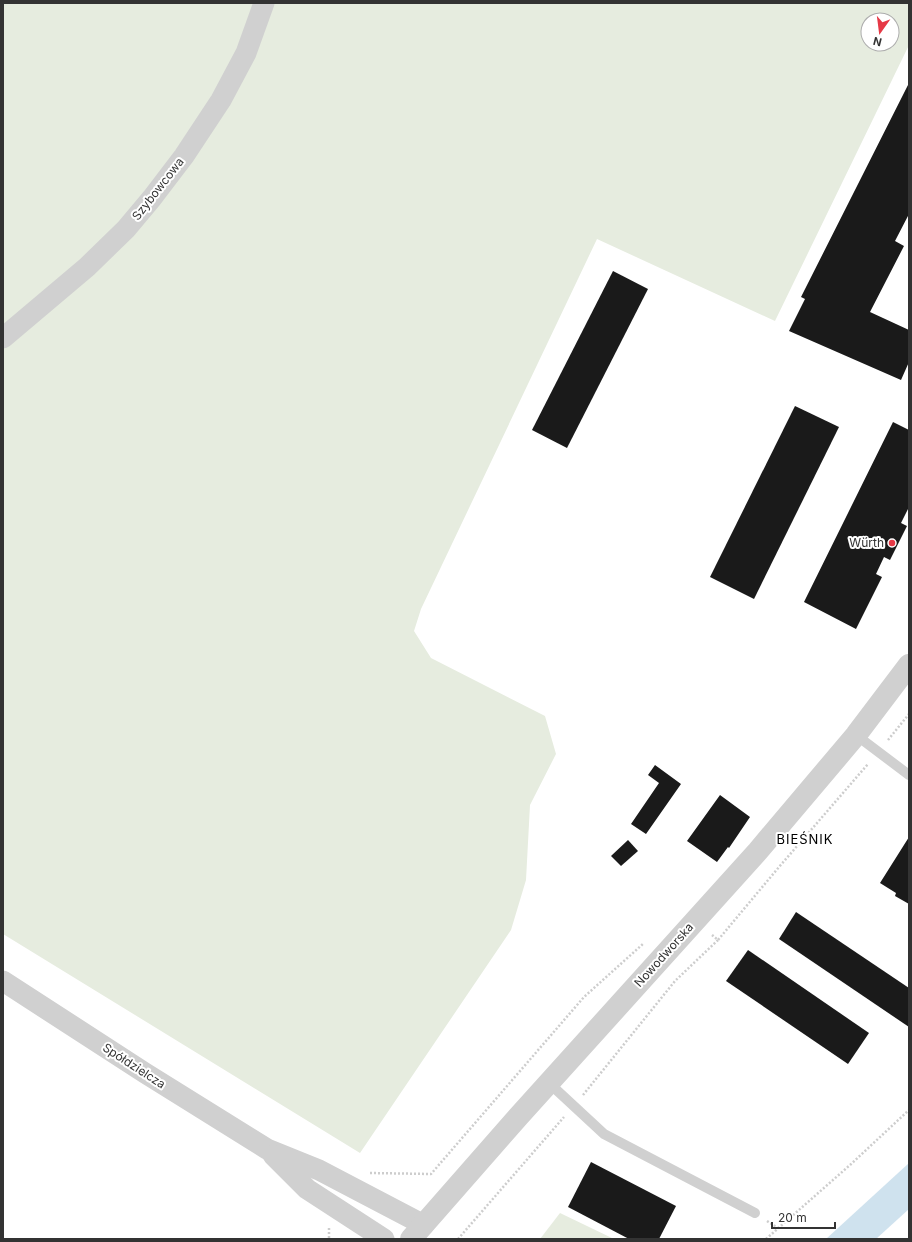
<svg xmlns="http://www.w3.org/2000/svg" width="912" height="1242" font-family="Inter,sans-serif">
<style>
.green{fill:#e6ecdf;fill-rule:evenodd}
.water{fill:#cfe2ee}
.building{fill:#1a1a1a}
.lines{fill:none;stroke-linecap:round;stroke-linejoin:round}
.path{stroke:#cdcdcd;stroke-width:2.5;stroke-dasharray:2 2;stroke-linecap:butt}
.service{stroke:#d0d0d0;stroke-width:10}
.minor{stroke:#d0d0d0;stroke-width:21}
.tertiary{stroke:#d0d0d0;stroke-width:22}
.poi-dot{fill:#e63946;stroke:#fff;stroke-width:1.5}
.labels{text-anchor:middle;stroke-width:4;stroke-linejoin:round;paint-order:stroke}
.street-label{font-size:12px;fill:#333;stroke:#fff}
.poi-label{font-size:12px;fill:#333;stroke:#fff;text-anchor:end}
.neighbourhood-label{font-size:13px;letter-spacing:1px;fill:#000;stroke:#fff}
</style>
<rect width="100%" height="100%" fill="#fff"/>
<g class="green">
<path d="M 3,3 L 909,3 L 909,45 L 775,321 L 597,239 L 421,609 L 414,631 L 431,658 L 545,716 L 556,754 L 530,805 L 526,880 L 511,930 L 360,1153 L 3,934 ZM 868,20 L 892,20 L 892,44 L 868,44 Z"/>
<path d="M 560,1213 L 614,1239 L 540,1239 Z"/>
</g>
<path class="water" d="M 909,1163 L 909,1209 L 876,1239 L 826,1239 Z"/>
<g class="building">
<path d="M 909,83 L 909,214 L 895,241 L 904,246 L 870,312 L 909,330 L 909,362 L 901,380 L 789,331 L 805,299 L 801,297 Z"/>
<path d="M 613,271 L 648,289 L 567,448 L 532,430 Z"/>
<path d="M 795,406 L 839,427 L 754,599 L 710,577 Z"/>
<path d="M 893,422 L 909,430 L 909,507 L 901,523 L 907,526 L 890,560 L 884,557 L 876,574 L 882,577 L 856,629 L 804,602 Z"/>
<path d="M 655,765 L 681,784 L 646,834 L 631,824 L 659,783 L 648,775 Z"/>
<path d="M 720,795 L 750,817 L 729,848 L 728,847 L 717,862 L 687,841 Z"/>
<path d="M 909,837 L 909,904 L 895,896 L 896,893 L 880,883 Z"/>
<path d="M 628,840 L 638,851 L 621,866 L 611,856 Z"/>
<path d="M 796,912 L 909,988 L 909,1027 L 779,939 Z"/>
<path d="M 748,950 L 869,1033 L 848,1064 L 726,981 Z"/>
<path d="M 591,1162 L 676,1206 L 659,1239 L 629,1239 L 568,1207 Z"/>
</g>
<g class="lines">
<g class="path">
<path d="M 888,740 L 909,714"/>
<path d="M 712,935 L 718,940 L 779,867 L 868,764"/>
<path d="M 583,1095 L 675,981 L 718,940"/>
<path d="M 370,1173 L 431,1174 L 584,997 L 644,943"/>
<path d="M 767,1221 L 778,1228"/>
<path d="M 329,1228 L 329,1239"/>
<path d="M 458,1239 L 564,1117"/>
<path d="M 766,1239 L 850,1165 L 909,1110"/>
</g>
<g class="service">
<path d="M 856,735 L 909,775"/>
<path d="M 549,1083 L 604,1134 L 755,1213"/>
</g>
<g class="minor">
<path d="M 3,338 L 87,267 L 126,229 L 152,198 L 184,156 L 221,100 L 246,53 L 264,3"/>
<path d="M 3,981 L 145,1073 L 267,1149 L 319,1170 L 424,1225"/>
<path d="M 273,1155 L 307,1189 L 384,1239"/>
</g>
<path class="tertiary" d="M 411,1239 L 518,1117 L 758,851 L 856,735 L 909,665"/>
</g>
<circle class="poi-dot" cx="892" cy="543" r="4"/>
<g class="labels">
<g class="street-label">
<text transform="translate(158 189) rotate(-52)" y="4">Szybowcowa</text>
<text transform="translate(664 955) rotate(-48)" y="4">Nowodworska</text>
<text transform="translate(134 1066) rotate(33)" y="4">Spółdzielcza</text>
</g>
<g class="poi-label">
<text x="884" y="547">Würth</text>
</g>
<g class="neighbourhood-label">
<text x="805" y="844">BIEŚNIK</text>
</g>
</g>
<rect width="912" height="1242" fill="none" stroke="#333333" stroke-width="8"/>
<g transform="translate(880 32) rotate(194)"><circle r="19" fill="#ffffff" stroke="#adadad"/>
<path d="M0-3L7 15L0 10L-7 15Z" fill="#e63946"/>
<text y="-6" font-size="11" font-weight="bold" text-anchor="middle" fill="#333333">N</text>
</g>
<path d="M772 1222v6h63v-6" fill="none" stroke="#333333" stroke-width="2"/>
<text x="778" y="1222" font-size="12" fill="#333333" stroke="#ffffff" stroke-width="3" paint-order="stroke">20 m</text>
</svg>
